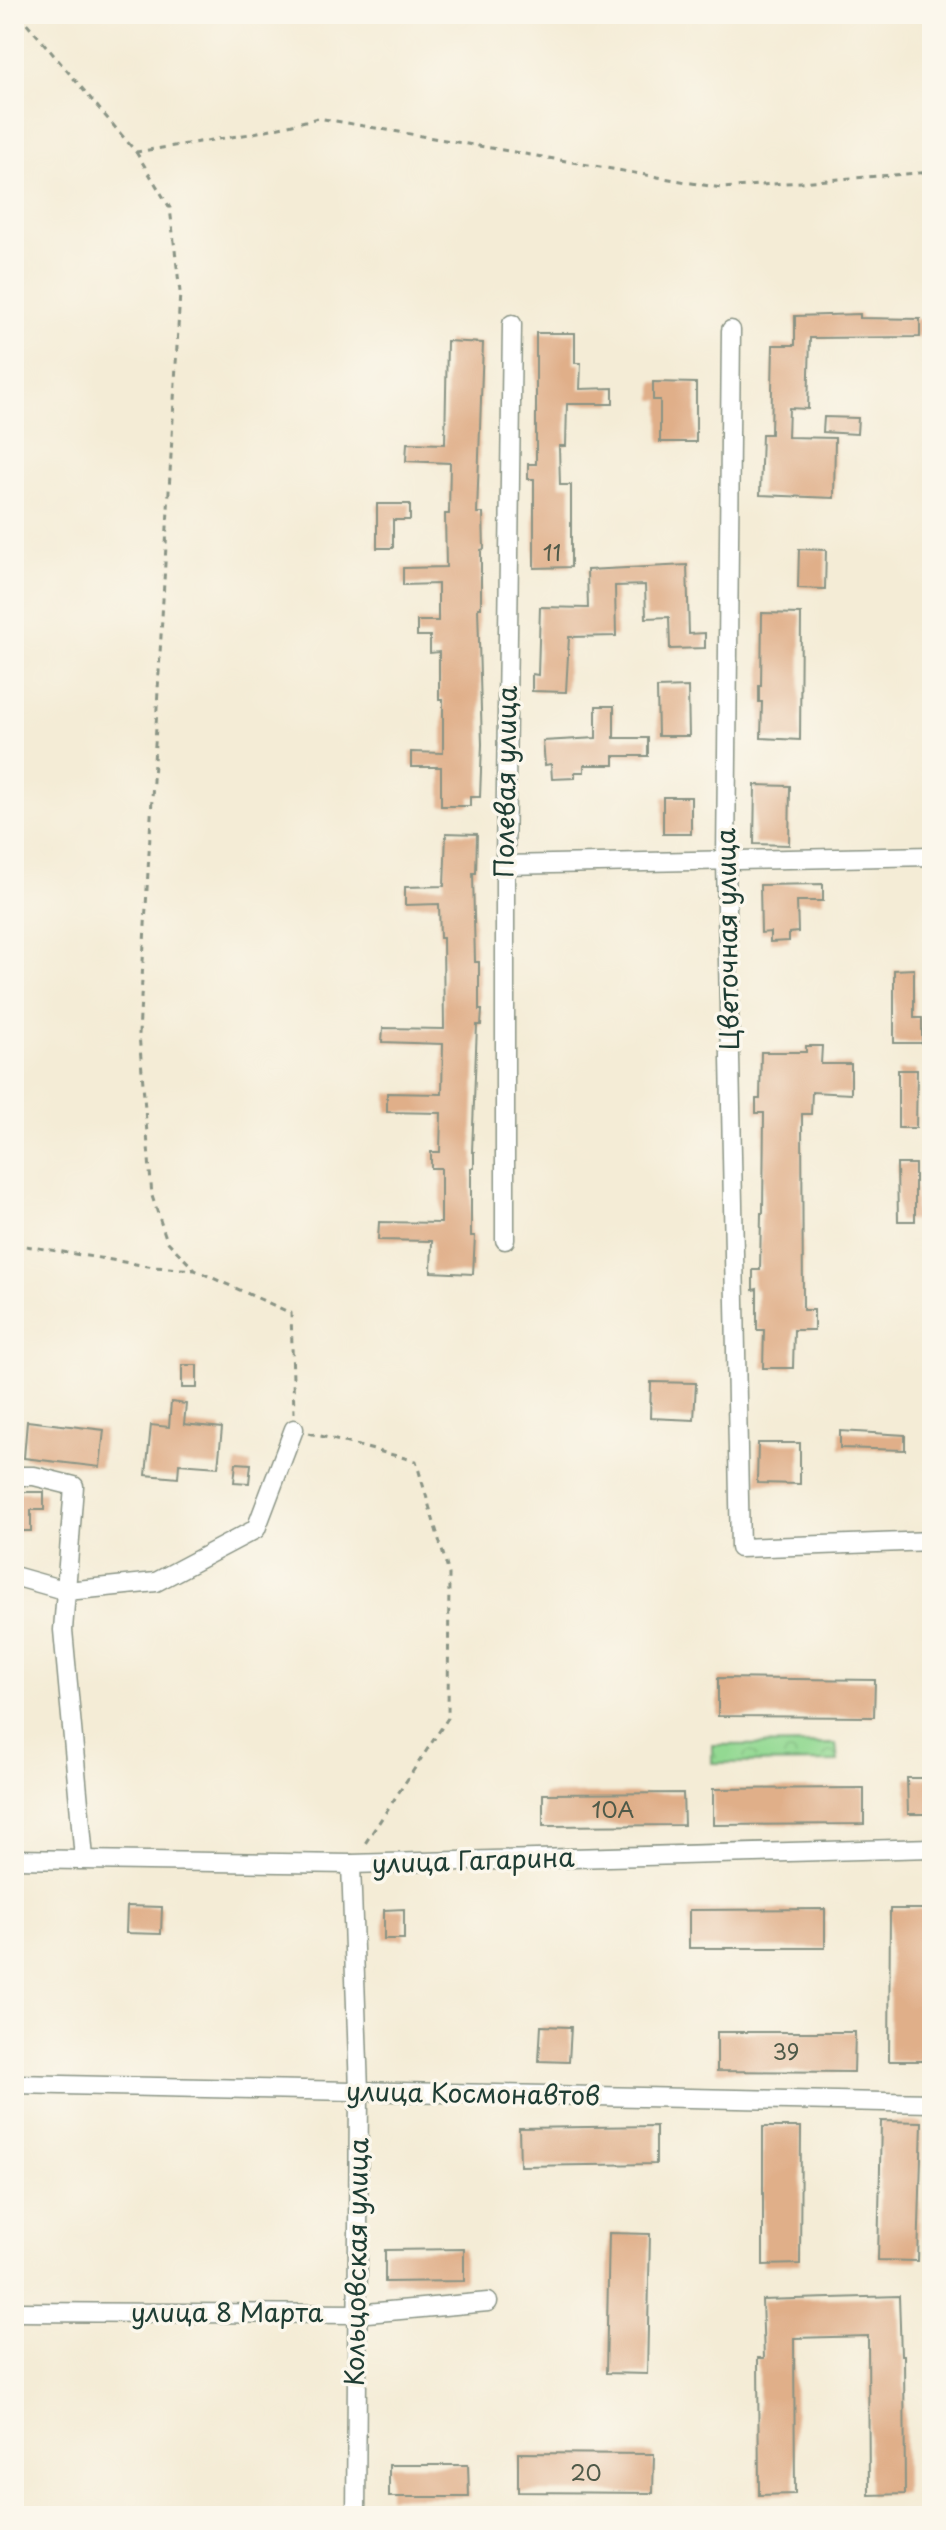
<svg xmlns="http://www.w3.org/2000/svg" width="946" height="2530" font-family="'Playpen Sans',sans-serif">
<style>
.park{fill:url(#park-crowns);stroke:#598b63;stroke-width:2}
.building{fill:#e0af89}
.lines{fill:none;stroke-linecap:round;stroke-linejoin:round}
.minor-casing{stroke:#8a9485;stroke-width:21}
.path{stroke:#8a9485;stroke-width:3;stroke-dasharray:6 6;stroke-linecap:butt}
.minor{stroke:#fff;stroke-width:18}
.labels{text-anchor:middle;stroke-width:7;stroke-linejoin:round;paint-order:stroke}
.number-label{font-size:22px;fill:#4f5a49}
.street-label{font-size:26px;fill:#1f3d34;stroke:#fbf7ec}
</style>
<defs>
<pattern id="park-crowns" width="20" height="18" patternUnits="userSpaceOnUse" patternTransform="scale(2)"><rect width="20" height="18" fill="#93d992"/><path d="M2 6a3 3 0 1 1 6 0M12 15a3 3 0 1 1 6 0" fill="none" stroke="#7ebb7e"/></pattern>
</defs>
<rect width="100%" height="100%" fill="#fbf7ec"/>
<filter id="ink" filterUnits="userSpaceOnUse"><feTurbulence type="fractalNoise" baseFrequency=".0125" numOctaves="2"/><feDisplacementMap in="SourceGraphic" scale="16" xChannelSelector="R" yChannelSelector="G"/><feConvolveMatrix kernelMatrix="1 2 1 2 8 2 1 2 1" color-interpolation-filters="sRGB"/></filter>
<filter id="wash" filterUnits="userSpaceOnUse"><feTurbulence type="fractalNoise" baseFrequency=".006" numOctaves="4" result="noise"/><feDisplacementMap in="SourceGraphic" scale="32" xChannelSelector="R" yChannelSelector="G"/><feGaussianBlur stdDeviation="1.8" result="paint"/><feColorMatrix in="noise" values="0 0 0 0 0 0 0 0 0 0 0 0 0 0 0 0 0 1.4 0 .05"/><feComposite in="paint" operator="in"/></filter>
<g filter="url(#wash)">
<rect width="100%" height="100%" fill="#f4ecd6"/>
<path class="park" d="M 836,1744 L 838,1762 L 712,1763 L 712,1745 Z"/>
<g id="blocks">
<g class="building">
<path d="M 860,314 L 860,318 L 920,319 L 920,337 L 810,338 L 808,409 L 789,408 L 788,437 L 835,438 L 834,498 L 760,495 L 762,434 L 771,434 L 773,345 L 795,345 L 795,316 Z"/>
<path d="M 536,333 L 575,333 L 575,363 L 581,363 L 580,389 L 613,388 L 613,404 L 567,404 L 566,446 L 559,446 L 560,485 L 571,485 L 571,567 L 534,568 L 534,479 L 528,479 L 528,464 L 536,464 Z"/>
<path d="M 447,341 L 483,343 L 477,513 L 483,513 L 484,549 L 481,550 L 481,608 L 478,608 L 482,744 L 480,797 L 470,797 L 470,806 L 441,806 L 441,767 L 411,767 L 411,752 L 443,753 L 443,699 L 439,699 L 439,652 L 430,653 L 430,636 L 417,636 L 417,621 L 438,621 L 438,584 L 403,585 L 403,568 L 446,567 L 445,514 L 449,514 L 450,463 L 406,461 L 407,443 L 445,444 Z"/>
<path d="M 653,382 L 696,383 L 696,442 L 660,442 L 660,400 L 653,400 Z"/>
<path d="M 824,417 L 858,418 L 857,434 L 823,432 Z"/>
<path d="M 377,504 L 410,504 L 410,520 L 393,520 L 393,548 L 377,548 Z"/>
<path d="M 799,549 L 826,550 L 825,589 L 798,588 Z"/>
<path d="M 687,565 L 689,634 L 705,633 L 705,648 L 670,649 L 669,617 L 646,618 L 645,585 L 615,586 L 616,636 L 569,637 L 566,692 L 532,691 L 532,674 L 538,675 L 540,607 L 588,608 L 587,570 Z"/>
<path d="M 762,613 L 801,614 L 800,740 L 761,738 L 762,702 L 759,702 L 759,686 L 761,686 Z"/>
<path d="M 688,687 L 689,736 L 658,736 L 657,688 Z"/>
<path d="M 596,706 L 614,706 L 614,738 L 648,738 L 648,756 L 614,756 L 614,765 L 584,765 L 584,772 L 575,772 L 575,778 L 552,779 L 551,764 L 545,765 L 543,741 L 596,738 Z"/>
<path d="M 755,785 L 790,786 L 789,845 L 754,844 Z"/>
<rect x="663" y="797" width="28" height="37"/>
<path d="M 446,833 L 477,834 L 476,873 L 473,873 L 475,962 L 479,962 L 479,1010 L 482,1010 L 481,1025 L 477,1025 L 472,1152 L 474,1152 L 474,1168 L 471,1168 L 471,1236 L 475,1236 L 473,1274 L 431,1272 L 432,1241 L 378,1240 L 379,1222 L 441,1223 L 441,1168 L 431,1168 L 431,1152 L 440,1152 L 441,1113 L 387,1112 L 387,1093 L 442,1094 L 443,1044 L 382,1042 L 383,1028 L 444,1029 L 443,938 L 440,938 L 439,904 L 405,905 L 405,887 L 444,886 Z"/>
<path d="M 823,884 L 823,901 L 797,901 L 798,932 L 789,933 L 789,941 L 770,942 L 770,932 L 761,933 L 760,885 Z"/>
<path d="M 914,969 L 914,1018 L 922,1018 L 922,1043 L 894,1043 L 894,970 Z"/>
<path d="M 806,1046 L 822,1046 L 821,1064 L 851,1064 L 851,1094 L 812,1092 L 811,1114 L 802,1114 L 803,1310 L 814,1310 L 814,1330 L 794,1330 L 793,1368 L 763,1368 L 764,1330 L 757,1330 L 757,1289 L 753,1290 L 753,1270 L 760,1270 L 761,1213 L 763,1213 L 764,1113 L 756,1113 L 756,1099 L 760,1099 L 761,1052 L 806,1052 Z"/>
<path d="M 898,1070 L 917,1070 L 916,1128 L 898,1128 Z"/>
<path d="M 897,1164 L 915,1164 L 915,1221 L 898,1221 Z"/>
<rect x="182" y="1365" width="15" height="23"/>
<path d="M 651,1382 L 696,1383 L 694,1420 L 650,1418 Z"/>
<path d="M 171,1402 L 186,1404 L 184,1424 L 222,1428 L 218,1467 L 179,1464 L 178,1478 L 146,1475 L 151,1425 L 169,1427 Z"/>
<path d="M 27,1421 L 104,1430 L 100,1467 L 24,1458 Z"/>
<path d="M 840,1431 L 905,1435 L 905,1450 L 840,1448 Z"/>
<path d="M 758,1443 L 800,1443 L 800,1484 L 757,1483 Z"/>
<path d="M 236,1463 L 251,1464 L 249,1483 L 234,1482 Z"/>
<path d="M 14,1492 L 44,1492 L 44,1510 L 31,1510 L 31,1531 L 14,1531 Z"/>
<path d="M 718,1678 L 875,1680 L 874,1717 L 718,1716 Z"/>
<path d="M 907,1778 L 932,1778 L 932,1814 L 908,1814 Z"/>
<path d="M 864,1788 L 864,1824 L 713,1825 L 713,1789 Z"/>
<path d="M 683,1793 L 684,1825 L 543,1826 L 543,1794 Z"/>
<path d="M 127,1906 L 162,1907 L 161,1934 L 126,1933 Z"/>
<path d="M 404,1909 L 404,1939 L 384,1939 L 384,1910 Z"/>
<path d="M 825,1909 L 825,1948 L 689,1948 L 689,1910 Z"/>
<path d="M 890,1909 L 931,1909 L 930,2061 L 889,2061 Z"/>
<path d="M 541,2026 L 571,2027 L 569,2062 L 539,2061 Z"/>
<path d="M 717,2032 L 855,2032 L 854,2072 L 717,2071 Z"/>
<path d="M 881,2121 L 922,2122 L 918,2261 L 878,2260 Z"/>
<path d="M 656,2126 L 656,2164 L 520,2166 L 519,2128 Z"/>
<path d="M 763,2127 L 801,2127 L 800,2264 L 763,2265 Z"/>
<path d="M 609,2233 L 650,2234 L 647,2374 L 606,2373 Z"/>
<path d="M 464,2249 L 464,2281 L 385,2282 L 385,2250 Z"/>
<path d="M 899,2296 L 901,2355 L 904,2355 L 905,2494 L 869,2495 L 868,2336 L 794,2338 L 795,2494 L 759,2495 L 758,2358 L 764,2358 L 762,2300 Z"/>
<path d="M 518,2453 L 654,2454 L 653,2493 L 518,2492 Z"/>
<path d="M 389,2465 L 468,2465 L 469,2497 L 389,2497 Z"/>
</g>
</g>
</g>
<g filter="url(#ink)">
<use href="#blocks" fill-opacity="0" stroke="#8a9485" stroke-width="2"/>
<g class="lines">
<defs>
<g id="minor">
<path d="M 731,330 L 726,861 L 740,1548 L 932,1541"/>
<path d="M 505,865 L 932,856"/>
<path d="M 505,1240 L 505,865 L 512,324"/>
<path d="M 14,1476 L 34,1476 L 74,1486 L 63,1630 L 84,1858"/>
<path d="M 14,1576 L 67,1591 L 156,1582 L 256,1529 L 294,1429"/>
<path d="M 14,1859 L 351,1864 L 932,1848"/>
<path d="M 351,1864 L 359,2091 L 356,2516"/>
<path d="M 14,2084 L 932,2103"/>
<path d="M 14,2312 L 356,2314 L 488,2302"/>
</g>
</defs>
<use href="#minor" class="minor-casing"/>
<g class="path">
<path d="M 19,14 L 136,152 L 250,134 L 318,118 L 721,188 L 932,172"/>
<path d="M 136,152 L 170,208 L 180,292 L 139,1034 L 152,1196 L 167,1241 L 195,1270 L 291,1313 L 294,1413"/>
<path d="M 14,1244 L 154,1267 L 195,1270"/>
<path d="M 309,1433 L 416,1461 L 449,1574 L 448,1718 L 364,1845"/>
</g>
<use href="#minor" class="minor"/>
</g>
</g>
<g class="labels">
<g class="number-label">
<text x="552" y="561">11</text>
<text x="613" y="1818">10А</text>
<text x="786" y="2060">39</text>
<text x="586" y="2481">20</text>
</g>
<g class="street-label">
<text transform="translate(506 782) rotate(-89)" y="9">Полевая улица</text>
<text transform="translate(728 939) rotate(-91)" y="9">Цветочная улица</text>
<text transform="translate(473 1861) rotate(-2)" y="9">улица Гагарина</text>
<text transform="translate(473 2094) rotate(1)" y="9">улица Космонавтов</text>
<text transform="translate(357 2262) rotate(-89)" y="9">Кольцовская улица</text>
<text x="227" y="2322">улица 8 Марта</text>
</g>
</g>
<rect width="946" height="2530" fill="none" stroke="#fbf7ec" stroke-width="48"/>
</svg>
